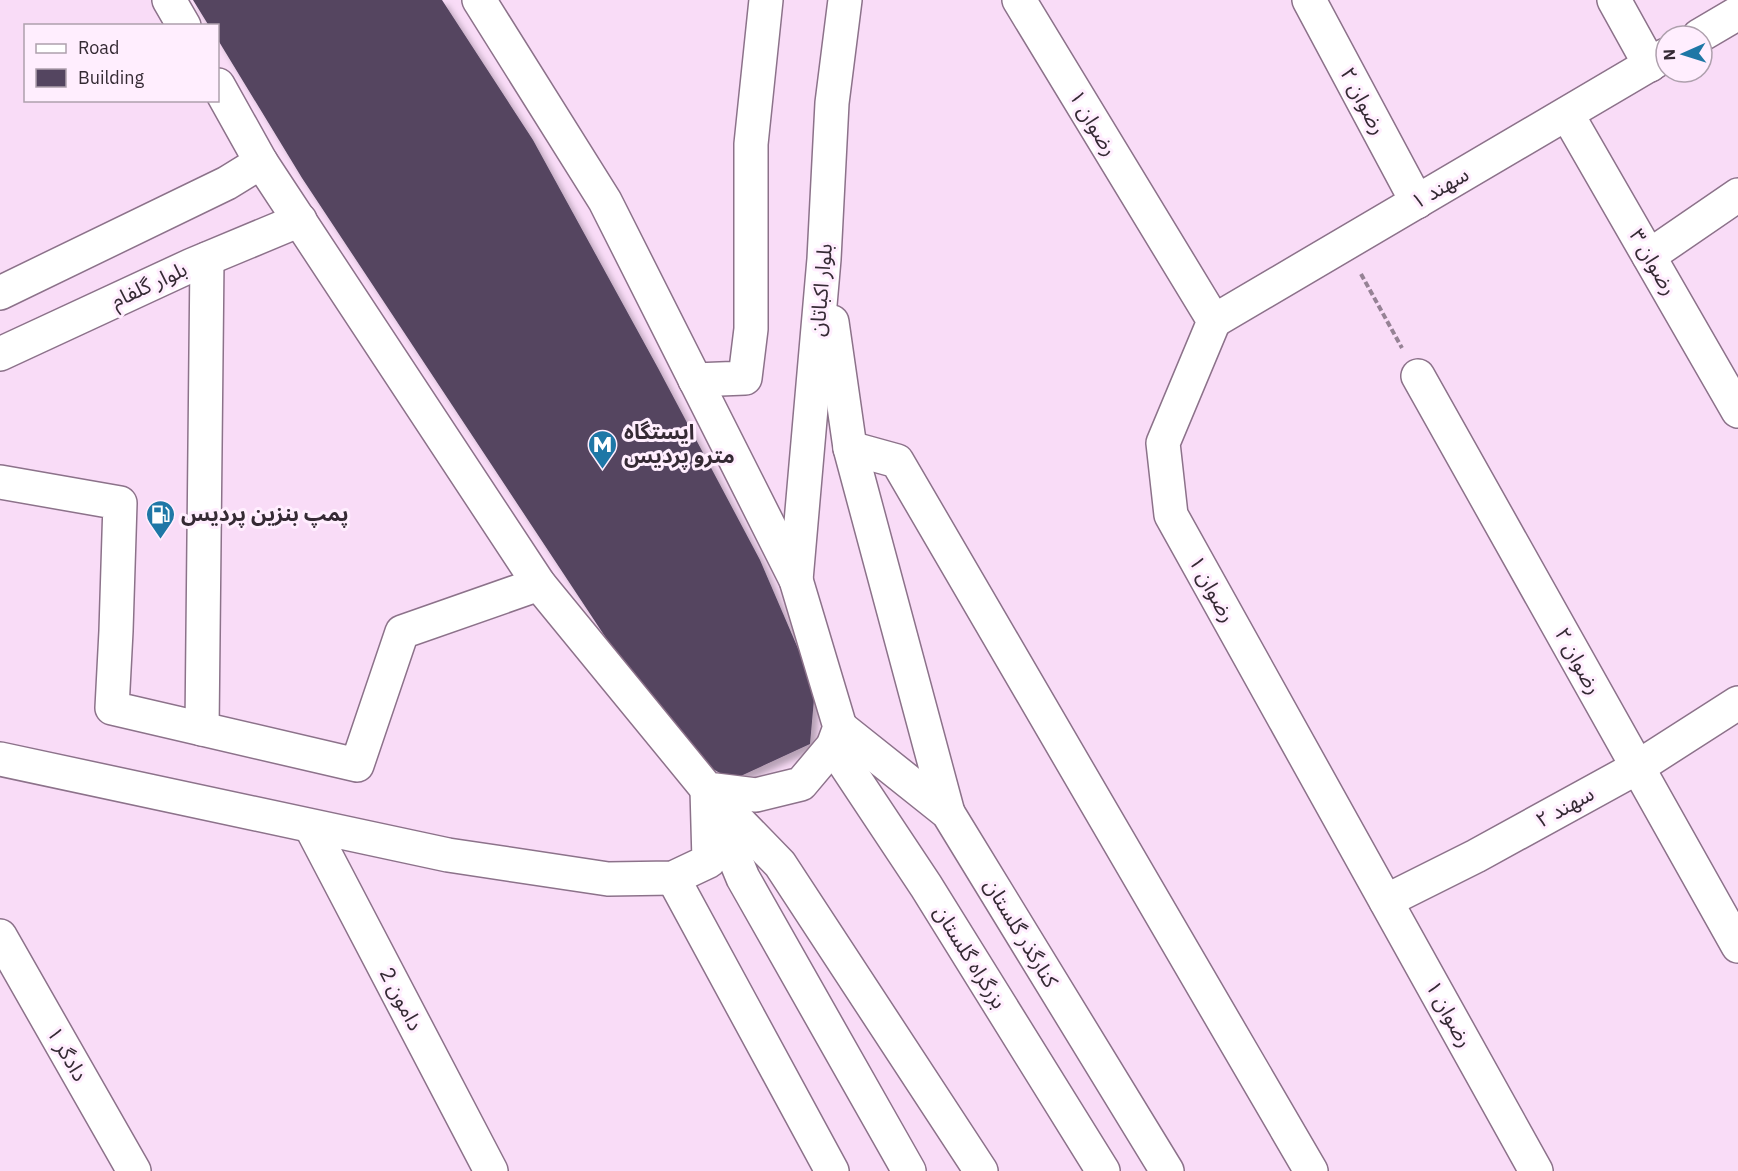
<svg xmlns="http://www.w3.org/2000/svg" width="1738" height="1171" font-family="'IBM Plex Sans','Noto Sans Arabic',sans-serif">
<style>
.building{fill:#544560;filter:url(#shadow)}
.lines{fill:none;stroke-linecap:round;stroke-linejoin:round}
.minor-casing{stroke:#8c728a;stroke-width:36}
.major-casing{stroke:#8c728a;stroke-width:36}
.highway-casing{stroke:#8c728a;stroke-width:36}
.path{stroke:#968295;stroke-width:4;stroke-dasharray:6 3;stroke-linecap:butt}
.minor{stroke:#fff;stroke-width:33}
.major{stroke:#fff;stroke-width:33}
.highway{stroke:#fff;stroke-width:33}
.labels{text-anchor:middle;stroke-width:6;stroke-linejoin:round;paint-order:stroke}
.street-label{font-size:21px;fill:#352a34;stroke:#ffeefe}
.poi-label{font-size:21px;font-weight:bold;fill:#352a34;stroke:#ffeefe;text-anchor:start}
</style>
<defs>
<filter id="shadow"><feDropShadow dx="5.5" dy="5.5" stdDeviation="3" flood-color="#0004"/></filter>
</defs>
<rect width="100%" height="100%" fill="#f9dcf7"/>
<path class="building" d="M 193,0 L 442,0 L 533,140 L 658,368 L 760,560 L 815,688 L 810,744 L 732,780 L 680,750 L 302,178 L 218,40 L 218,26 L 209,26 Z"/>
<g class="lines">
<defs>
<g id="minor">
<path d="M 1019,0 L 1214,321 L 1163,443 L 1171,515 L 1536,1171"/>
<path d="M 1309,0 L 1417,202"/>
<path d="M 1614,0 L 1650,65"/>
<path d="M 1699,36 L 1738,13"/>
<path d="M 1567,114 L 1738,411"/>
<path d="M 1649,256 L 1738,195"/>
<path d="M 1214,321 L 1666,55"/>
<path d="M 1418,376 L 1738,946"/>
<path d="M 850,448 L 897,461 L 1311,1171"/>
<path d="M 0,482 L 120,503 L 116,631 L 112,708 L 357,765 L 402,632 L 539,584"/>
<path d="M 840,727 L 948,813 L 1167,1171"/>
<path d="M 202,729 L 207,259"/>
<path d="M 0,759 L 448,855 L 608,879 L 673,878 L 709,861 L 707,789"/>
<path d="M 714,808 L 743,878 L 909,1171"/>
<path d="M 311,827 L 491,1171"/>
<path d="M 673,878 L 832,1171"/>
<path d="M 1386,901 L 1476,856 L 1638,767 L 1738,703"/>
<path d="M 0,936 L 134,1171"/>
</g>
<g id="major">
<path d="M 0,293 L 227,183 L 261,162"/>
<path d="M 832,322 L 850,448 L 948,813"/>
<path d="M 0,354 L 192,265 L 300,220"/>
<path d="M 695,380 L 745,378 L 751,329 L 751,144 L 766,0"/>
<path d="M 796,580 L 824,259 L 832,103 L 845,0"/>
</g>
<g id="highway">
<path d="M 169,0 L 184,26"/>
<path d="M 218,85 L 261,162 L 539,584 L 707,789 L 756,795 L 801,784 L 833,746 L 840,727 L 796,580 L 605,201 L 479,0"/>
<path d="M 833,746 L 926,886 L 1103,1171"/>
<path d="M 707,789 L 780,864 L 981,1171"/>
</g>
</defs>
<use href="#minor" class="minor-casing"/>
<use href="#major" class="major-casing"/>
<use href="#highway" class="highway-casing"/>
<path class="path" d="M 1361,274 L 1402,348"/>
<use href="#minor" class="minor"/>
<use href="#major" class="major"/>
<use href="#highway" class="highway"/>
</g>
<defs>
<symbol id="metro-pin" viewBox="-11 -11 22 30"><path d="M0 17L-7.5 6A9.5 9.5 0 1 1 7.5 6Z" fill="#1e77a6" stroke="#ffeefe"/><path d="M-5.5 5V-5H-3L0 0L3-5H5.5V5H3V-.5L0 4L-3-.5V5Z" fill="#fff"/></symbol>
<symbol id="fuel-pin" viewBox="-11 -11 22 30"><path d="M0 17L-7.5 6A9.5 9.5 0 1 1 7.5 6Z" fill="#1e77a6" stroke="#ffeefe"/><path d="M-5.5-6h7V0h2V4h1.3V-2.5L3-4.5l.8-.8L6-3V5H2.5V1h-1V6h-7ZM-4.2-4.7v3.2H.2V-4.7Z" fill="#fff"/></symbol>
</defs>
<g fill-rule="evenodd">
<use href="#metro-pin" x="586" y="428" width="33" height="45"/>
<use href="#fuel-pin" x="144" y="498" width="33" height="45"/>
</g>
<g class="labels">
<g class="street-label">
<text transform="translate(1363 101) rotate(62)" y="7">رضوان ۲</text>
<text transform="translate(1093 123) rotate(59)" y="7">رضوان ۱</text>
<text transform="translate(1440 188) rotate(-30)" y="7">سهند ۱</text>
<text transform="translate(1653 262) rotate(60)" y="7">رضوان ۳</text>
<text transform="translate(149 285) rotate(-25)" y="7">بلوار گلفام</text>
<text transform="translate(821 290) rotate(-85)" y="7">بلوار اکباتان</text>
<text transform="translate(1212 589) rotate(61)" y="7">رضوان ۱</text>
<text transform="translate(1578 661) rotate(61)" y="7">رضوان ۲</text>
<text transform="translate(1565 807) rotate(-29)" y="7">سهند ۲</text>
<text transform="translate(1021 933) rotate(59)" y="7">کنارگذر گلستان</text>
<text transform="translate(970 957) rotate(58)" y="7">بزرگراه گلستان</text>
<text transform="translate(401 999) rotate(62)" y="7">دامون 2</text>
<text transform="translate(1449 1014) rotate(61)" y="7">رضوان ۱</text>
<text transform="translate(67 1054) rotate(60)" y="7">۱ دادگر</text>
</g>
<g class="poi-label">
<text x="624" y="439">ایستگاه<tspan x="624" dy="24">مترو پردیس</tspan></text>
<text x="181" y="521">پمپ بنزین پردیس</text>
</g>
</g>
<rect x="24" y="24" width="195" height="78" fill="#ffeefe" stroke="#aea0ad" stroke-width="1.5"/>
<rect x="36" y="44" width="30" height="9" fill="#ffffff" stroke="#aea0ad" stroke-width="1.5"/>
<text x="78" y="54" font-size="18" fill="#352a34">Road</text>
<rect x="36" y="69" width="30" height="18" fill="#544560" stroke="#aea0ad" stroke-width="1.5"/>
<text x="78" y="84" font-size="18" fill="#352a34">Building</text>
<g transform="translate(1684 54) rotate(267)"><circle r="28" fill="#ffeefe" stroke="#aea0ad" stroke-width="1.5"/>
<path d="M0-4.5L10 22L0 15L-10 22Z" fill="#1e77a6"/>
<text y="-9" font-size="16" font-weight="bold" text-anchor="middle" fill="#352a34">N</text>
</g>
</svg>
